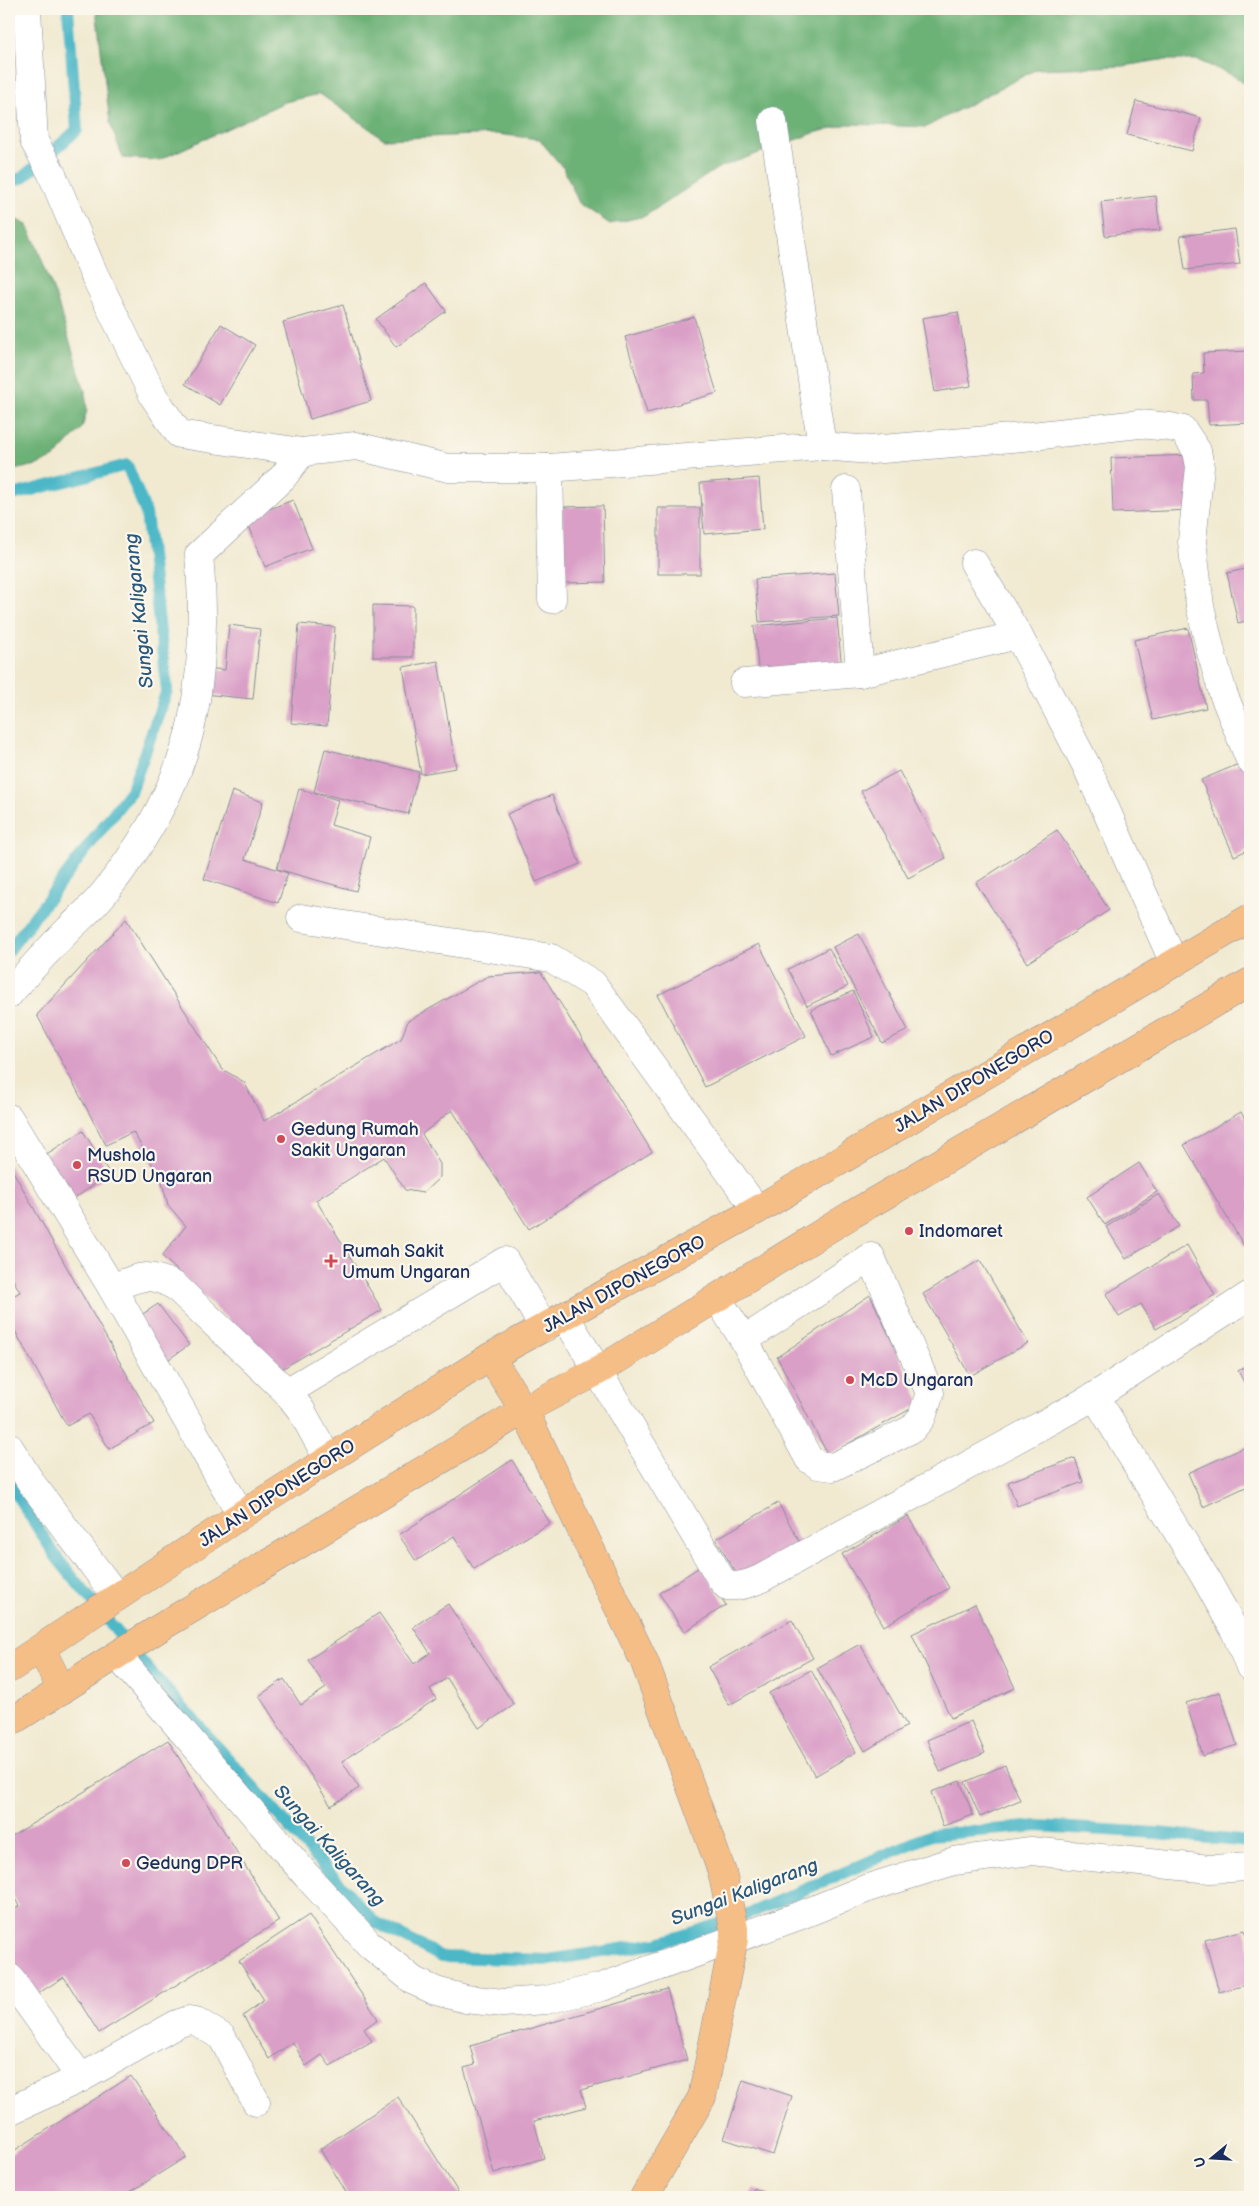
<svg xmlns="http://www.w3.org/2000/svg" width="1259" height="2206" font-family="'Balsamiq Sans',sans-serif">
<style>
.forest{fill:#6cb176;stroke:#44706a}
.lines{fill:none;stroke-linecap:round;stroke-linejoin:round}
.stream{stroke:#4bb7c7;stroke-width:12}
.building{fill:#da9fc7}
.minor-casing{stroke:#868c98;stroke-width:29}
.major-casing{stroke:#868c98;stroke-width:29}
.highway-casing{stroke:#868c98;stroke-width:29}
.minor{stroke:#fff;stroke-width:28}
.major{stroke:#f6be87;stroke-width:28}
.highway{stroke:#f6be87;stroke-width:28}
.poi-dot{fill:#d1495b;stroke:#fbf7ec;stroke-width:2}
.labels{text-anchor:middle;stroke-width:4.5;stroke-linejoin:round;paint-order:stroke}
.street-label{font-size:18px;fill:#1b2f5e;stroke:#fbf7ec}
.poi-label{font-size:18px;fill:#1b2f5e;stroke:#fbf7ec;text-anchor:start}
.water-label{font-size:19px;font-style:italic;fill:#29587e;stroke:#fbf7ec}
</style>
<rect width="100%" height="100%" fill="#fbf7ec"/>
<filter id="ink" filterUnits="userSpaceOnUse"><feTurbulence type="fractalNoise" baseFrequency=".02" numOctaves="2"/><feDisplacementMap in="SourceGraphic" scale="10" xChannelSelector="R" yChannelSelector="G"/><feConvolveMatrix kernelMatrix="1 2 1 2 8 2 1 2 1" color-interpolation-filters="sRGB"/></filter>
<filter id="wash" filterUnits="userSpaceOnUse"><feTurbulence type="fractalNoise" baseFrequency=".0096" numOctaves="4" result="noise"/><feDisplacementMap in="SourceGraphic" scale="20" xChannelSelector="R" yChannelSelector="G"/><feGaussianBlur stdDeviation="1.12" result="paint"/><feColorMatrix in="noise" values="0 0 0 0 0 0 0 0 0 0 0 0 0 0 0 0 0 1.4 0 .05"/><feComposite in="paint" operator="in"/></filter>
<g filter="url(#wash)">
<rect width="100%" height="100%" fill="#f1ead1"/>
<g class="forest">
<path d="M 96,9 L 1250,9 L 1250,88 L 1234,76 L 1197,60 L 1160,60 L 1124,66 L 1037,69 L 926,127 L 848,124 L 814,133 L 718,168 L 645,216 L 610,224 L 579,203 L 564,169 L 539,139 L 496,134 L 384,139 L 320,94 L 285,102 L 159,160 L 123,158 L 110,123 Z"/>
<path d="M 9,216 L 27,225 L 35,242 L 56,297 L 85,391 L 87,410 L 82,428 L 55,457 L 37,465 L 9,471 Z"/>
</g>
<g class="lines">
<g class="stream">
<path d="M 9,181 L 22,178 L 77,130 L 68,9"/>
<path d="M 9,496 L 127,465 L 146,513 L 167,690 L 132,789 L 9,950"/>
<path d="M 9,1483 L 57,1558 L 140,1660 L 373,1921 L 442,1957 L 549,1960 L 659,1943 L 741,1917 L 931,1835 L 1038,1826 L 1157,1833 L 1250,1842"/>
</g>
</g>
<g id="blocks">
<g class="building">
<path d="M 1136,101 L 1201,118 L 1192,151 L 1127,135 Z"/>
<path d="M 1156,196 L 1160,230 L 1105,236 L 1101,202 Z"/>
<path d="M 1235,229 L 1240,264 L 1185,270 L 1180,236 Z"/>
<path d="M 426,283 L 446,311 L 396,347 L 376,319 Z"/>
<path d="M 343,305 L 371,401 L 310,419 L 283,322 Z"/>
<path d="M 958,312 L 971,386 L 935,392 L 922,318 Z"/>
<path d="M 694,317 L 717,393 L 647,413 L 625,337 Z"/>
<path d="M 221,324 L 255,345 L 220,405 L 185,384 Z"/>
<path d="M 1250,351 L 1250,423 L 1209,425 L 1207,400 L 1194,400 L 1193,374 L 1204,373 L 1203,353 Z"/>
<path d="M 1190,455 L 1192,510 L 1113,513 L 1111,458 Z"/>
<path d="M 759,478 L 763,529 L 704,534 L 700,483 Z"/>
<path d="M 293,500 L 312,548 L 265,567 L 246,518 Z"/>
<path d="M 603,506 L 605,582 L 564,583 L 562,507 Z"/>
<rect x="658" y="508" width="42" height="66"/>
<path d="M 1250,568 L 1250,620 L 1238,623 L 1227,573 Z"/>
<path d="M 835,573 L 839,616 L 759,622 L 755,579 Z"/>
<path d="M 373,605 L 413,606 L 413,657 L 373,657 Z"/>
<path d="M 837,618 L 842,670 L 759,677 L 754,626 Z"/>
<path d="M 299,624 L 335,627 L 327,726 L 291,723 Z"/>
<path d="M 229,625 L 260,629 L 253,699 L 203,694 L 206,668 L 225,670 Z"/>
<path d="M 1188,628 L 1206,708 L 1153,720 L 1134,640 Z"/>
<path d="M 438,661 L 456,768 L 421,774 L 403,667 Z"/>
<path d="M 325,749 L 419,772 L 408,814 L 314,792 Z"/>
<path d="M 1248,760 L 1250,764 L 1250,849 L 1234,856 L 1201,780 Z"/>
<path d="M 899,771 L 946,858 L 908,878 L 861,791 Z"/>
<path d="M 299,789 L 338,800 L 331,825 L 370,837 L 356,891 L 277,869 Z"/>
<path d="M 232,791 L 263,802 L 245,859 L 288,873 L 278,903 L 204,879 Z"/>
<path d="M 552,795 L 580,864 L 536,882 L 507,814 Z"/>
<path d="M 1057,830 L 1109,910 L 1027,963 L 976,883 Z"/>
<path d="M 126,919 L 222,1069 L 244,1082 L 264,1121 L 401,1039 L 408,1021 L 488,976 L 541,972 L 652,1152 L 529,1229 L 452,1110 L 422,1134 L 440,1164 L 440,1177 L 423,1193 L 405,1190 L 384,1157 L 316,1200 L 382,1310 L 280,1370 L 162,1256 L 186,1226 L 168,1205 L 161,1179 L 133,1132 L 106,1145 L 37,1015 Z"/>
<path d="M 859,934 L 908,1030 L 882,1043 L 833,947 Z"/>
<path d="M 759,944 L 806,1036 L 705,1087 L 658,995 Z"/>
<path d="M 829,948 L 848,986 L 807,1006 L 788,969 Z"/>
<path d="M 853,991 L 874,1037 L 831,1056 L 811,1010 Z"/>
<path d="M 1241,1112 L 1250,1129 L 1250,1242 L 1244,1246 L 1184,1145 Z"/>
<path d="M 83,1131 L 110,1174 L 72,1200 L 45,1155 Z"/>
<path d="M 1139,1163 L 1157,1192 L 1105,1225 L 1087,1197 Z"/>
<path d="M 9,1164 L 154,1423 L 109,1449 L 89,1414 L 67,1426 L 9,1320 L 9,1298 L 20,1292 L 9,1272 Z"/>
<path d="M 1159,1194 L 1179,1226 L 1126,1259 L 1106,1227 Z"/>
<path d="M 1187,1245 L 1215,1295 L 1156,1329 L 1141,1304 L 1119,1317 L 1106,1294 Z"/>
<path d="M 980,1260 L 1028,1343 L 970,1376 L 923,1294 Z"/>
<path d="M 870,1295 L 921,1403 L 828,1455 L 777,1357 Z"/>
<path d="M 158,1304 L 189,1345 L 159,1366 L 132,1321 Z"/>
<path d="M 1250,1364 L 1250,1393 L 1238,1371 Z"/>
<path d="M 1250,1445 L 1250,1485 L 1203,1507 L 1188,1473 Z"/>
<path d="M 1075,1458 L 1083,1482 L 1017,1506 L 1008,1482 Z"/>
<path d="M 512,1460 L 550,1523 L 474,1569 L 454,1536 L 416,1561 L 399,1535 Z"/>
<path d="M 778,1503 L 802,1546 L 741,1582 L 716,1539 Z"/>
<path d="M 908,1516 L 949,1588 L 884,1626 L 842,1554 Z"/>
<path d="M 701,1566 L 726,1605 L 684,1632 L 659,1593 Z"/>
<path d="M 448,1604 L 514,1705 L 479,1728 L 447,1678 L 430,1689 L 436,1699 L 342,1761 L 359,1788 L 331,1806 L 259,1696 L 284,1679 L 301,1705 L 326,1688 L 308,1660 L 379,1613 L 414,1664 L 430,1653 L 413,1627 Z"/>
<path d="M 975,1604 L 1015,1688 L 951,1718 L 912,1634 Z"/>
<path d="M 792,1620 L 813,1658 L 729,1705 L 708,1667 Z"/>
<path d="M 860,1644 L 907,1726 L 865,1751 L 817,1668 Z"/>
<path d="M 811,1670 L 856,1752 L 815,1776 L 769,1693 Z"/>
<path d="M 1220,1692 L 1237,1745 L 1203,1756 L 1186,1703 Z"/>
<path d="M 971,1721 L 985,1753 L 940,1772 L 927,1740 Z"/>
<path d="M 168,1740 L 279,1921 L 99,2033 L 64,1977 L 34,1996 L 9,1958 L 9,1913 L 19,1906 L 9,1888 L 9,1838 Z"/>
<path d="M 1005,1765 L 1020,1800 L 980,1817 L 965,1782 Z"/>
<path d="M 960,1781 L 973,1815 L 943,1826 L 931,1792 Z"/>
<path d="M 309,1915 L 378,2019 L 364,2029 L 372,2041 L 330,2066 L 322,2055 L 306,2066 L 293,2042 L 269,2059 L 243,2016 L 264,2000 L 239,1961 Z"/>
<path d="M 1245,1930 L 1250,1952 L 1250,1984 L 1219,1992 L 1205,1940 Z"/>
<path d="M 667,1989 L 687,2060 L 581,2090 L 586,2107 L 534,2121 L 544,2158 L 494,2173 L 464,2068 L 475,2065 L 470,2046 Z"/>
<path d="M 131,2076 L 186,2157 L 122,2197 L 9,2197 L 9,2154 Z"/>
<path d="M 743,2080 L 792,2096 L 773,2155 L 724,2139 Z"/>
<path d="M 398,2097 L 461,2197 L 349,2197 L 320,2149 Z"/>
<path d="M 754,2188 L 773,2197 L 749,2197 Z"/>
</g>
</g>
</g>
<g filter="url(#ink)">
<use href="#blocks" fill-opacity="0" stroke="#868c98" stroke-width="1"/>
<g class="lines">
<defs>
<g id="minor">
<path d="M 27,9 L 34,141 L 51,172 L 93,272 L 154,397 L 179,434 L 302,452 L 356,446 L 448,468 L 549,468 L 822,446 L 871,450 L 1023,437 L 1139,424 L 1170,427 L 1183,430 L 1197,451 L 1200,467 L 1192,541 L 1200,606 L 1211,652 L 1223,693 L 1250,760"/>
<path d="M 773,121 L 822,446"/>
<path d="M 549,468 L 552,599"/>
<path d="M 974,563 L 1018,635 L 1086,765 L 1174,963"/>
<path d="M 860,673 L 1018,635"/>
<path d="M 744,683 L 860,673 L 846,490"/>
<path d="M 301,918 L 551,958 L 593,984 L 757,1210"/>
<path d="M 9,994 C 28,972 47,951 68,930 C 80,918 94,906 105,892 C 144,843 179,783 192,721 C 204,666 204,610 199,555 L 283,477 L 302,452"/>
<path d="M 9,1118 L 112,1288 L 241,1515"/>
<path d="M 112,1288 C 140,1277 146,1271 175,1286 L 287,1392"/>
<path d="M 717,1298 L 744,1340 L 809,1459 L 818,1465 L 833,1467 L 912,1429 L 922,1417 L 930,1393 L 871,1257 L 744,1340"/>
<path d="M 565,1316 L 721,1579 L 727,1586 C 739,1587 749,1584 760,1579 L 1095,1396 L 1250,1295"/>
<path d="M 1095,1396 L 1205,1577 L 1235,1631 L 1250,1667"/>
<path d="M 9,1447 L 32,1484 L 117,1597"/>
<path d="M 328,1459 L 301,1410 L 287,1392 L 505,1261 L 544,1328"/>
<path d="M 118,1656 L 307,1876 L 370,1945 L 414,1981 L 436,1991 L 466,1999 L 503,2003 L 546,2000 L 602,1987 L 801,1915 L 868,1888 L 954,1861 L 1031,1851 L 1210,1869 L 1250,1867"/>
<path d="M 9,1977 L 81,2078 L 9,2111"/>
<path d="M 81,2078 L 177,2024 L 189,2020 L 196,2021 L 222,2037 L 256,2102"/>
</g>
<path id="major" d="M 490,1357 L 524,1410 L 645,1663 L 722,1872 L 734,1929 L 734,1939 L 702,2097 L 644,2197"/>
<g id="highway">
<path d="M 41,1649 L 62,1690"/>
<path d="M 9,1669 L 241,1515 L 490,1357 L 757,1210 L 1250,918"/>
<path d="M 9,1723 L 166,1624 L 524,1410 L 598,1371 L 851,1215 L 1250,982"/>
</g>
</defs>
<use href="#minor" class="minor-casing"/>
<use href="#major" class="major-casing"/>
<use href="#highway" class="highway-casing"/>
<use href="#minor" class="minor"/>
<use href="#major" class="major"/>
<use href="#highway" class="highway"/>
</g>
</g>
<g class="poi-dot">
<circle cx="281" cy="1139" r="5"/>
<circle cx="77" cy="1165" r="5"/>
<circle cx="909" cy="1231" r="5"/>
<path d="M328.5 1253.5h5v5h5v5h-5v5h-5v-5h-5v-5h5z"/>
<circle cx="850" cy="1380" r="5"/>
<circle cx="126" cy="1863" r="5"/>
</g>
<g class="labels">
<g class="street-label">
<text transform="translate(974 1081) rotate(-31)" y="6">JALAN DIPONEGORO</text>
<text transform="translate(624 1284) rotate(-29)" y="6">JALAN DIPONEGORO</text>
<text transform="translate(277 1493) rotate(-33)" y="6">JALAN DIPONEGORO</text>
</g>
<g class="poi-label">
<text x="291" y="1135">Gedung Rumah<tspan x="291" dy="21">Sakit Ungaran</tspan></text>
<text x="87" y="1161">Mushola<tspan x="87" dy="21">RSUD Ungaran</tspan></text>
<text x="919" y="1237">Indomaret</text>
<text x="342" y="1257">Rumah Sakit<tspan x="342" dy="21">Umum Ungaran</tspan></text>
<text x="860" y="1386">McD Ungaran</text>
<text x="136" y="1869">Gedung DPR</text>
</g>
<g class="water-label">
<text transform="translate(138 611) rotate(-96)" y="7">Sungai Kaligarang</text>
<text transform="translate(330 1845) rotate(48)" y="7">Sungai Kaligarang</text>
<text transform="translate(744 1891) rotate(-21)" y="7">Sungai Kaligarang</text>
</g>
</g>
<rect width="1259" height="2206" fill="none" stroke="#fbf7ec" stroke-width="30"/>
<g transform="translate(1212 2158) rotate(252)" stroke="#fbf7ec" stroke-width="4" paint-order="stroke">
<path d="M0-4L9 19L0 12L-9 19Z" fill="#1b2f5e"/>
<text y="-8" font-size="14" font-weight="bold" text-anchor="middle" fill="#1b2f5e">U</text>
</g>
</svg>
